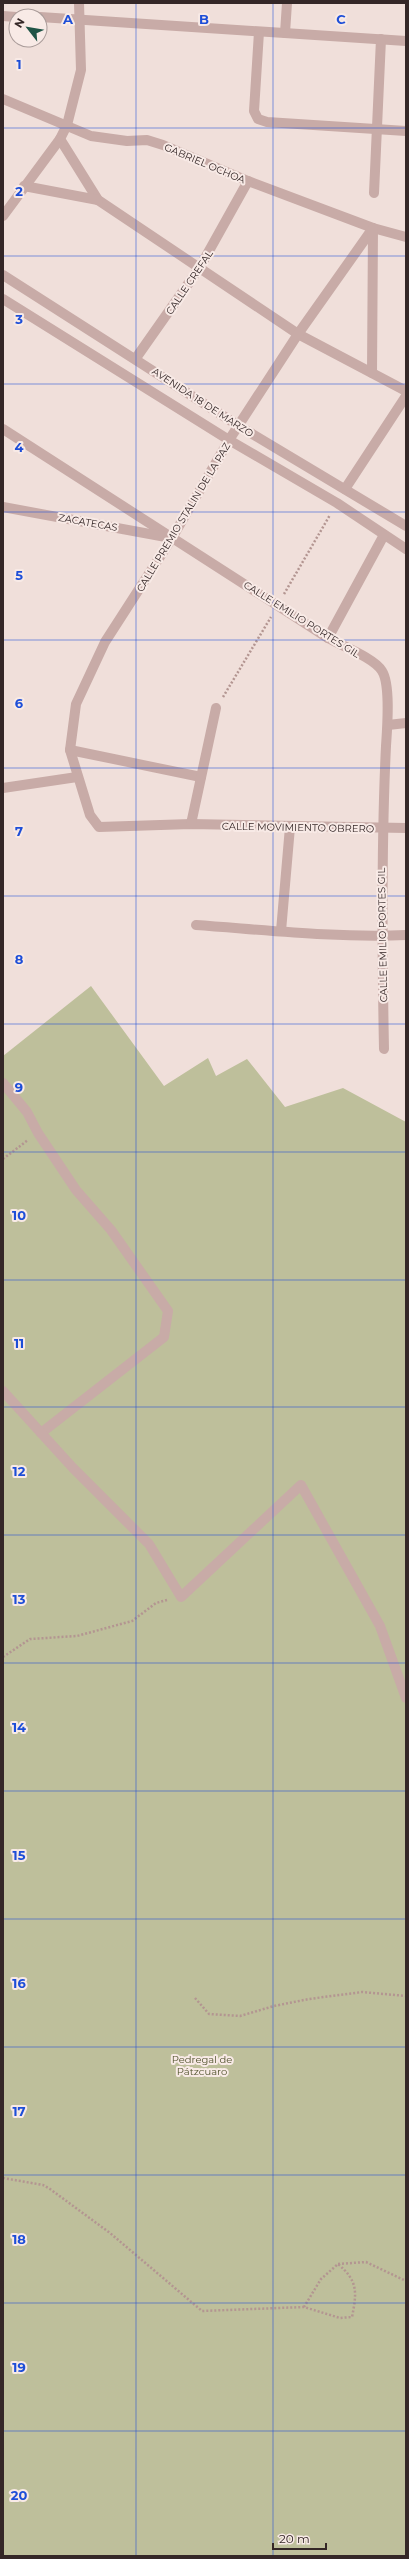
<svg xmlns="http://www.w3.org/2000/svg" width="409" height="2559" font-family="Montserrat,sans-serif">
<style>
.green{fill:#bebf9b}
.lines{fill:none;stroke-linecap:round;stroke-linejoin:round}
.path{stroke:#b39591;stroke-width:2.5;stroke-dasharray:2 2;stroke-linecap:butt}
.minor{stroke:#c8aba7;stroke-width:10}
.grid{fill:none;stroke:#1d4ed8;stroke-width:1;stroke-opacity:0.55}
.labels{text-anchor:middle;stroke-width:4;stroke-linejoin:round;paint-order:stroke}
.street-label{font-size:10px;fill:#342727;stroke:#f8eae6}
.park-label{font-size:10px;fill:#50522c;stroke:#f8eae6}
.grid-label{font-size:13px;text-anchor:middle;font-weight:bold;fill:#1d4ed8;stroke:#f8eae6;stroke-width:4;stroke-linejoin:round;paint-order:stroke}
</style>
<rect width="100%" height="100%" fill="#f0dfda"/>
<path class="green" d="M 91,986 L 164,1086 L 208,1058 L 216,1076 L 247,1059 L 285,1107 L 343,1088 L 406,1122 L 406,2556 L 3,2556 L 3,1056 Z"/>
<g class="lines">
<g class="path">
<path d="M 284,594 L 330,515"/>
<path d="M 223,697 L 271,617"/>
<path d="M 3,1159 L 28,1140"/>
<path d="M 3,1657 L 30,1639 L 77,1636 L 132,1621 L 156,1603 L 167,1600"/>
<path d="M 195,1998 L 209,2014 L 240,2016 L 274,2006 L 309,1999 L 362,1992 L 406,1996"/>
<path d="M 3,2178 L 43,2185 L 50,2189 L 110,2233 L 202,2311 L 304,2307 L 340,2318 L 352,2317 C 357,2292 358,2281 338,2264 L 321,2279 L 304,2307"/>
<path d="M 338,2264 L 366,2262 L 406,2281"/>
</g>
<g class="minor">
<path d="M 3,16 L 16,17"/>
<path d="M 40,17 L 406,41"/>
<path d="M 259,32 L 254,111 L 258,119 L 267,122 L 406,131"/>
<path d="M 285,33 L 287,3"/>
<path d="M 3,99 L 91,136 L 127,141 L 147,140 L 163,145 L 248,181 L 373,228 L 406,237"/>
<path d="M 60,139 L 98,200 L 298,334 L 406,391"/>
<path d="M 24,186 L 98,200"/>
<path d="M 374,193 L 381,39"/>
<path d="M 3,216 L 60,139 L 67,125 L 81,70 L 79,3"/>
<path d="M 373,228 L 298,334 L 229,440 L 172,538 L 105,642 L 76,704 L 70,750 L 90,815 L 99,827 L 191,824 L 406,828"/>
<path d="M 3,275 L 239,426 L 406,526"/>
<path d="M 3,299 L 229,440 L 337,503 L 406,549"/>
<path d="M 136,358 L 200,267 L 248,181"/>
<path d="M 372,373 L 373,228"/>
<path d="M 3,429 L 328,638 C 342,646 374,658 382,671 C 391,685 387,730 386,746 C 381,848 382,948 384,1049"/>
<path d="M 345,489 L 406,396"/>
<path d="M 3,507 L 166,537"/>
<path d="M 328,638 L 384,535"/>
<path d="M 388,725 L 406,723"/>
<path d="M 70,750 L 201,777"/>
<path d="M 3,788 L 77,777"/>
<path d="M 191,824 L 216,708"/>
<path d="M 196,925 C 266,930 336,938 406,935"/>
<path d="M 281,931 L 290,827"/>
<path d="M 3,1083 L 27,1112 L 38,1133 L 76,1190 L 111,1230 L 168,1311 L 164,1337 L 41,1433"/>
<path d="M 3,1391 L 73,1468 L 149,1544 L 181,1597 L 301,1485 L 380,1626 L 406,1698"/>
</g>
</g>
<path class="grid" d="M 136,3 L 136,2556M 273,3 L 273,2556M 3,128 L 406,128M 3,256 L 406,256M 3,384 L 406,384M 3,512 L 406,512M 3,640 L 406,640M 3,768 L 406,768M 3,896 L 406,896M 3,1024 L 406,1024M 3,1152 L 406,1152M 3,1280 L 406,1280M 3,1407 L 406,1407M 3,1535 L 406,1535M 3,1663 L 406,1663M 3,1791 L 406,1791M 3,1919 L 406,1919M 3,2047 L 406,2047M 3,2175 L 406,2175M 3,2303 L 406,2303M 3,2431 L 406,2431"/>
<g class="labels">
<g class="street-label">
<text transform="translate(205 163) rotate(23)" y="4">GABRIEL OCHOA</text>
<text transform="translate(189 282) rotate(-56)" y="4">CALLE CREFAL</text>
<text transform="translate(203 402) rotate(33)" y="4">AVENIDA 18 DE MARZO</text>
<text transform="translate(183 517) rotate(-59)" y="4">CALLE PREMIO STALIN DE LA PAZ</text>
<text transform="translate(88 522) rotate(10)" y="4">ZACATECAS</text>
<text transform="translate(302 619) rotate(32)" y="4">CALLE EMILIO PORTES GIL</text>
<text transform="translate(298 827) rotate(1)" y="4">CALLE MOVIMIENTO OBRERO</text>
<text transform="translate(382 935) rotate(-91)" y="4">CALLE EMILIO PORTES GIL</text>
</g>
<g class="park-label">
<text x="202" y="2063">Pedregal de<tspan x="202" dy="12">Pátzcuaro</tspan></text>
</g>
</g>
<g class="grid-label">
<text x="68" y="24">A</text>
<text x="204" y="24">B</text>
<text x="341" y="24">C</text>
<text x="19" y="69">1</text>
<text x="19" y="196">2</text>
<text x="19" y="324">3</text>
<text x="19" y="452">4</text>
<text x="19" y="580">5</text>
<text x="19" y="708">6</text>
<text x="19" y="836">7</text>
<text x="19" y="964">8</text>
<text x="19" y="1092">9</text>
<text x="19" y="1220">10</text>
<text x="19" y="1348">11</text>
<text x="19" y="1476">12</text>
<text x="19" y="1604">13</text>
<text x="19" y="1732">14</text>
<text x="19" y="1860">15</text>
<text x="19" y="1988">16</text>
<text x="19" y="2116">17</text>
<text x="19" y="2244">18</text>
<text x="19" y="2372">19</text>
<text x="19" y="2500">20</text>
</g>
<rect width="409" height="2559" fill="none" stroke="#342727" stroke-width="8"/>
<g transform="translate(28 28) rotate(301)"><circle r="19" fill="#f8eae6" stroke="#aa9c9a"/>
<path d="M0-3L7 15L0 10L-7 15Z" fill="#1f5446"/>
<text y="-6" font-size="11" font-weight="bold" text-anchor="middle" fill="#342727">N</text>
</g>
<path d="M273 2543v6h53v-6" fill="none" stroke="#342727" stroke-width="2"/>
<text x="279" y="2543" font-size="12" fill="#342727" stroke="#f8eae6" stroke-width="3" paint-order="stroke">20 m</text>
</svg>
